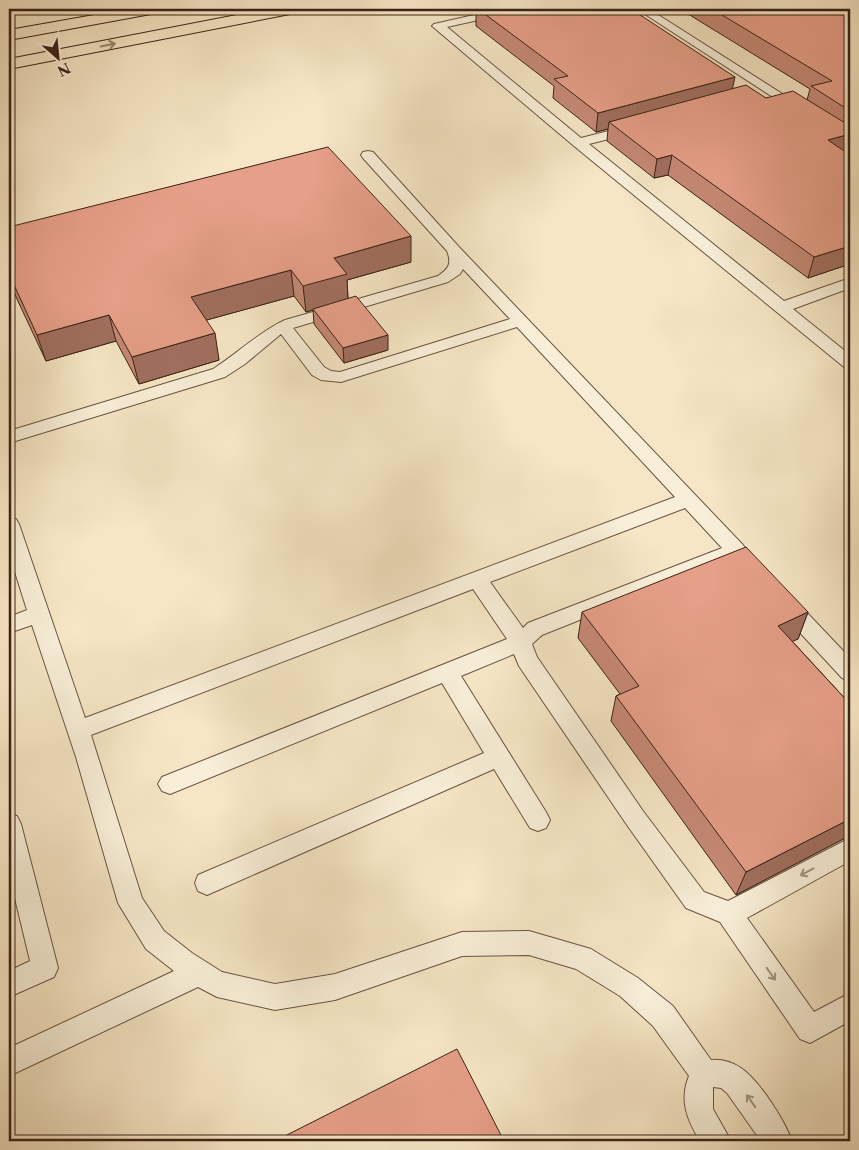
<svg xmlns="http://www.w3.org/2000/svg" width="859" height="1150" font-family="'Libre Caslon Text',serif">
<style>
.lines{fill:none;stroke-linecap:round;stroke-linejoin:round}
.lane-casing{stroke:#695342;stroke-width:2}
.highway-casing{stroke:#3a2217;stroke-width:2}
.lane{fill:#f9efd9;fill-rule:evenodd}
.highway{fill:#f6e6c5;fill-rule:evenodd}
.wall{fill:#c68975;stroke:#3a2217}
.shaded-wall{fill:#a16f5f;stroke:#3a2217}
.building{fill:#e69f88;stroke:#3a2217}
.oneway{stroke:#98846e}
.oneway2{stroke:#a39382}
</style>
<rect width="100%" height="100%" fill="#f6e6c5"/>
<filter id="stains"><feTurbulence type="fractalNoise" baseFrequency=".004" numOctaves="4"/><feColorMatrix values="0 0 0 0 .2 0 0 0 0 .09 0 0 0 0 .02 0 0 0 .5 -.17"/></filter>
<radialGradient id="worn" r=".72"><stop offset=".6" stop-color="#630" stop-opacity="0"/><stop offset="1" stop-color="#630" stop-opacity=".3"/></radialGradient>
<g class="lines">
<defs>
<g id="lane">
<path d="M 501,9 L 520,9 L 519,11 L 447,27 L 581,138 L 632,125 L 637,126 L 638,129 L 637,132 L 589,144 L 784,301 L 850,278 L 850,288 L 793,309 L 850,355 L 850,368 L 844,367 L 574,146 L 432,26 L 434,24 Z"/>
<path d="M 637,9 L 649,9 L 806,109 L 800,113 L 796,112 Z"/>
<path d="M 368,151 L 373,152 L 459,247 L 743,545 L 754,559 L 751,564 C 743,567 738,566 732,559 L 542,635 L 532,644 L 537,657 L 643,811 L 704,892 L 728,901 L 850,838 L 850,861 L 747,918 L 814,1012 L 850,993 L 850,1021 L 810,1043 L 800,1039 L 720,922 L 686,908 L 627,825 L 519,666 L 514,654 L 461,676 L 546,812 L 550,820 L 546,828 L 538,831 L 530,828 L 494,769 L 216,891 L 207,895 L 198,891 L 195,883 L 198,875 L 484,753 L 442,683 L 170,794 L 162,791 L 158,784 L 162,777 L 507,639 L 473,589 L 91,735 L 142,898 L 164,931 L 192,953 L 222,972 L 275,984 L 335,974 L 462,932 L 529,931 L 591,949 L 638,978 L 673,1006 L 711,1060 C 721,1059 732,1062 741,1068 C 759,1080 785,1121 792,1141 L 761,1141 L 727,1093 L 721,1088 L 713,1087 L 713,1109 L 731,1141 L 700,1141 C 687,1120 679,1100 689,1076 L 653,1026 L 620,996 L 576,969 L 529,955 L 462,956 L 335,1000 L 275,1010 L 217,997 L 198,987 L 9,1076 L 9,1048 L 174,971 L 146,949 L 118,903 L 76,757 L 32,625 L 9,633 L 9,617 L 27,610 L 9,553 L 9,517 L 16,519 L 19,524 L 85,718 L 675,497 L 517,327 L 341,382 L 321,380 L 312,375 L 281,334 L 245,364 L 225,377 L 9,443 L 9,431 L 213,369 C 238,353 259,332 285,320 L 438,276 C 449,268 452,264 447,251 L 363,158 L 361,155 L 363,152 ZM 463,269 L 510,319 L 340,372 L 331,371 L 324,367 L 293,328 L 448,282 L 460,274 ZM 685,508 L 722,548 L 528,623 L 523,628 L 490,582 Z"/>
<path d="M 786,596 L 793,598 L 850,658 L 850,681 L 842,678 L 779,610 L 776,604 L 779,598 Z"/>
<path d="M 9,813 L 17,816 L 21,824 L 58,968 L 54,977 L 9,997 L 9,971 L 30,961 L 9,873 Z"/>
</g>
<g id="highway">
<path d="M 9,9 L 26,9 L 23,12 L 9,15 Z"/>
<path d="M 128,9 L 159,9 L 156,12 L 151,14 L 9,40 L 9,30 Z"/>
<path d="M 268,9 L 298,9 L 295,12 L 290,14 L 9,69 L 9,59 Z"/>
</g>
</defs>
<use href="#lane" class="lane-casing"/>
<use href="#highway" class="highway-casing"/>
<use href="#lane" class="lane"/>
<use href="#highway" class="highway"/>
</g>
<g class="wall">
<path d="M 476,9 L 631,9 L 732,89 L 766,98 L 807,100 L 810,89 L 680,9 L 850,9 L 850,152 L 847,153 L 850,155 L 850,264 L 808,278 L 668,175 L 654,178 L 607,141 L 608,129 L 596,132 L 553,98 L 554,86 L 476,26 Z"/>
<path d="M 9,227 L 411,262 L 347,280 L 348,299 L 388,350 L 344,363 L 314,324 L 313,310 L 306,312 L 294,296 L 206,320 L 219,360 L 139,384 L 116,341 L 46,361 L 9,282 Z"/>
<path d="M 582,612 L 808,612 L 798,639 L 792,641 L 850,704 L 850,837 L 849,836 L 736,895 L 611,721 L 616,696 L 620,694 L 578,638 Z"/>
</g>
<g class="shaded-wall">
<path d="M 735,77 L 731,96 L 609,122 L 608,129 L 596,132 L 598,113 Z"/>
<path d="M 850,134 L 850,152 L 822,160 L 828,140 Z"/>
<path d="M 672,155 L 668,175 L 654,178 L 657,159 Z"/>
<path d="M 411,236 L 411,262 L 347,280 L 348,300 L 306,312 L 303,286 L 334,258 Z"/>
<path d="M 850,246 L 850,264 L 808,278 L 814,257 Z"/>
<path d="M 291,270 L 294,296 L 196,323 L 191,297 Z"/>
<path d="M 109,315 L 116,341 L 46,361 L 37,335 Z"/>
<path d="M 215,333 L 219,360 L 139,384 L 132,357 Z"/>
<path d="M 388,335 L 388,350 L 344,363 L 343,348 Z"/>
<path d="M 808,612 L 798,639 L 769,652 L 778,626 Z"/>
<path d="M 850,819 L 850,834 L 849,836 L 736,895 L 746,872 Z"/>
</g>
<g class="building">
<path d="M 478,9 L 631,9 L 735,77 L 598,113 L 554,79 L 568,76 Z"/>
<path d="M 712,9 L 850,9 L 850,111 L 811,86 L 832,81 Z"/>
<path d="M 746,85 L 766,98 L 793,91 L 850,126 L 850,134 L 828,140 L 850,155 L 850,246 L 814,257 L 672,155 L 657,159 L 609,122 Z"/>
<path d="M 328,147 L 411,236 L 334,258 L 347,274 L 303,286 L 291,270 L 191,297 L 215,333 L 132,357 L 109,315 L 37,335 L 9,274 L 9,227 Z"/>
<path d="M 356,296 L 388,335 L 343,348 L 313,309 Z"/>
<path d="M 746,547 L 808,612 L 778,626 L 850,704 L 850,819 L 746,872 L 616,696 L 639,686 L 582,612 Z"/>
<path d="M 457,1049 L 504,1141 L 275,1141 Z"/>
</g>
<defs><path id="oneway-shaft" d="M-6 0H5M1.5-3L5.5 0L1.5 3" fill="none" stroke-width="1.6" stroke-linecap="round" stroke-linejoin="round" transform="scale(1.25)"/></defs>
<use class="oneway" href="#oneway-shaft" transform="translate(108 45) rotate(-11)"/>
<g class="oneway2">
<use href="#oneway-shaft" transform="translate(807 872) rotate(152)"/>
<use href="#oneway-shaft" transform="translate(771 974) rotate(55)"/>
<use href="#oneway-shaft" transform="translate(751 1101) rotate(-125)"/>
</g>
<rect width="859" height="1150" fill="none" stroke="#f6e6c5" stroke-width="30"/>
<rect x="10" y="10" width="839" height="1130" fill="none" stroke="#3a2217" stroke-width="2.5"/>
<rect x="15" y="15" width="829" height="1120" fill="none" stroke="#3a2217"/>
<g transform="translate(58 58) rotate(153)" stroke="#f9efd9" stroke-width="4" paint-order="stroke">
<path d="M0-4L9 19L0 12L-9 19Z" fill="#3a2217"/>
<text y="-8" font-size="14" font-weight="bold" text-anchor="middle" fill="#3a2217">N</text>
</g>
<rect width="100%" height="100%" filter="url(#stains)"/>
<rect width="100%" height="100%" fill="url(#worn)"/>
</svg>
